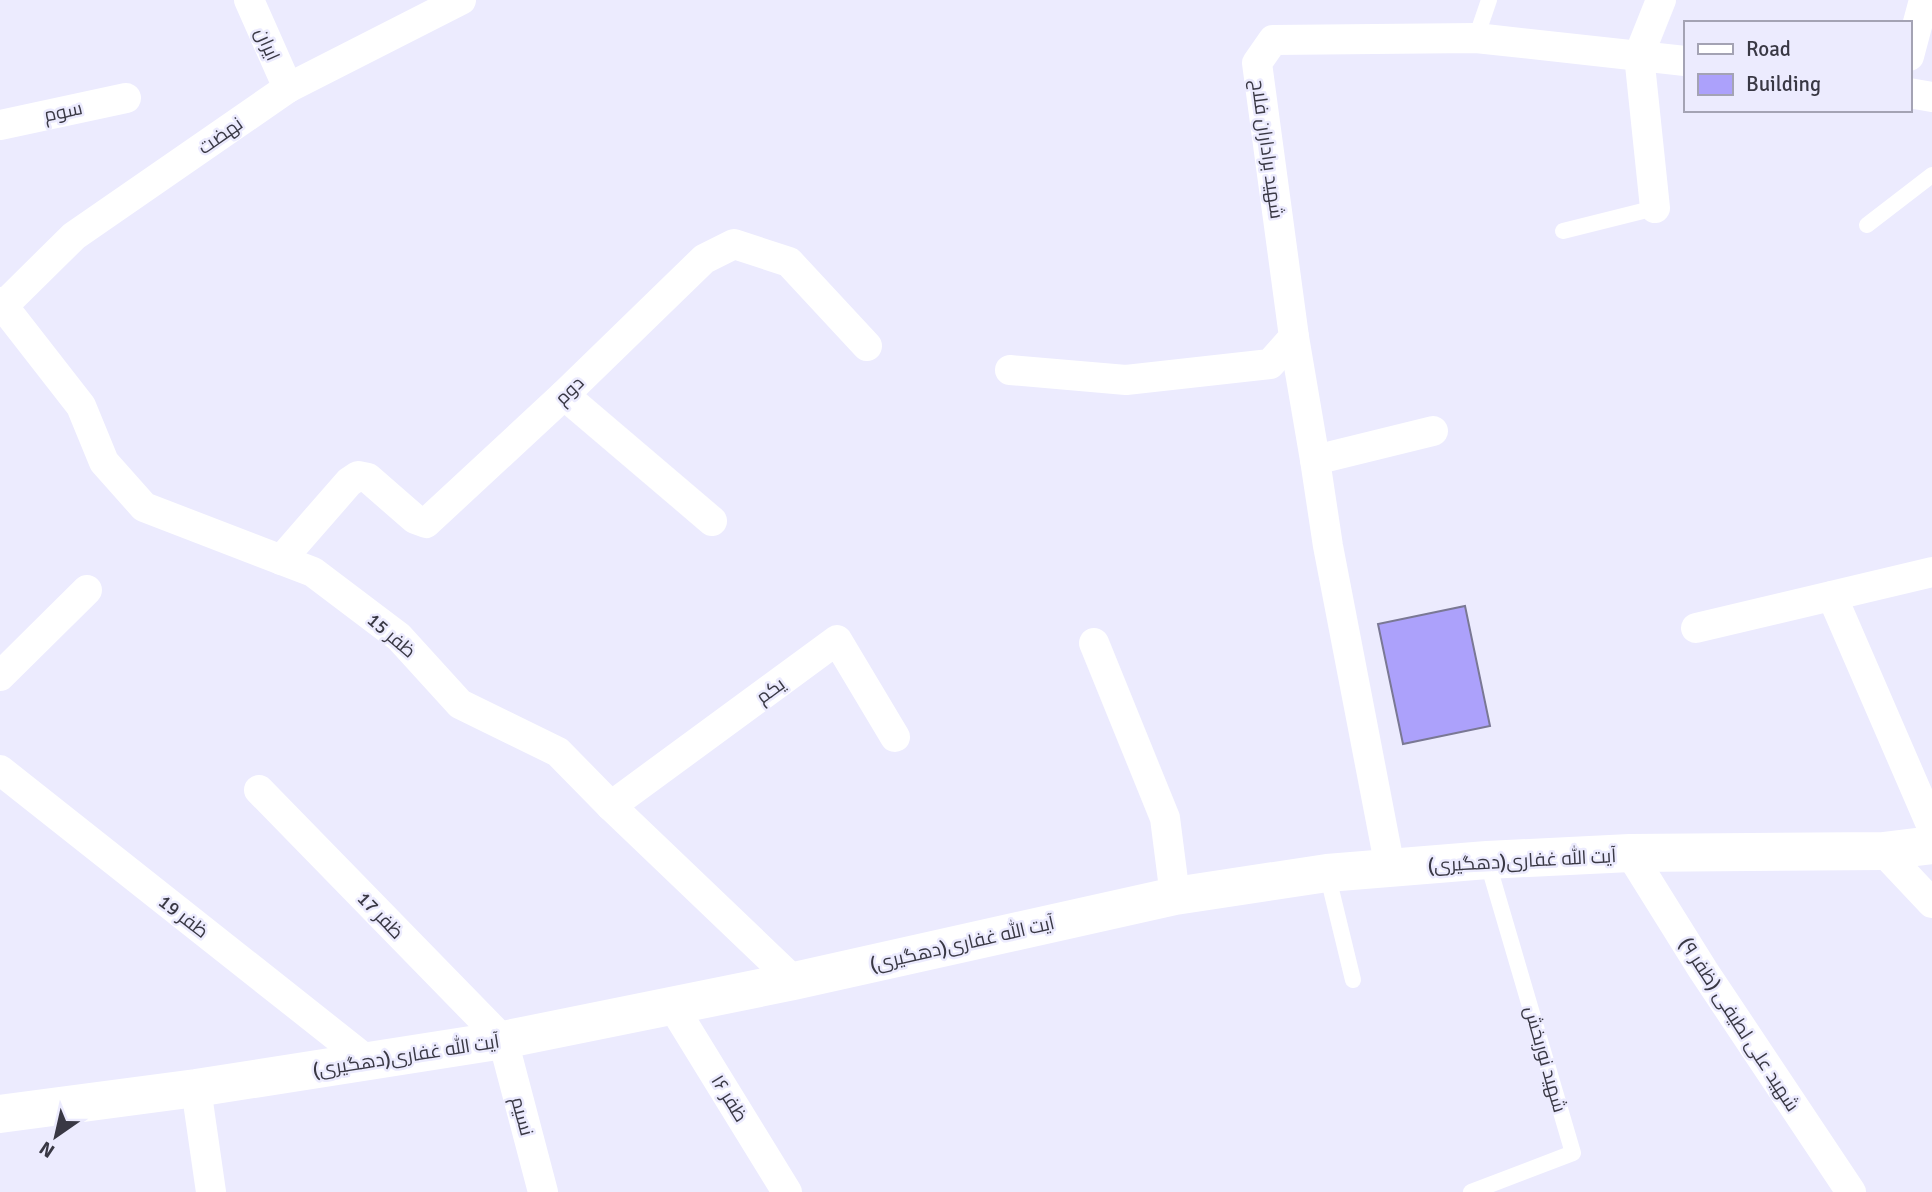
<svg xmlns="http://www.w3.org/2000/svg" width="1932" height="1192" font-family="Signika,Cairo,sans-serif">
<style>
.building{fill:#aca1fb;stroke:#7a7894;stroke-width:2}
.lines{fill:none;stroke-linecap:round;stroke-linejoin:round}
.service{stroke:#fff;stroke-width:16}
.minor{stroke:#fff;stroke-width:30}
.tertiary{stroke:#fff;stroke-width:38}
.labels{text-anchor:middle;stroke-width:5;stroke-linejoin:round;paint-order:stroke}
.street-label{font-size:19px;fill:#393844;stroke:#ecebfe}
</style>
<rect width="100%" height="100%" fill="#ecebfe"/>
<path class="building" d="M 1465,606 L 1490,726 L 1403,744 L 1378,624 Z"/>
<g class="lines">
<g class="service">
<path d="M 1476,38 L 1489,0"/>
<path d="M 1867,225 L 1932,175"/>
<path d="M 1563,231 L 1655,208"/>
<path d="M 1327,873 L 1353,980"/>
<path d="M 1471,1192 L 1573,1153 L 1487,860"/>
</g>
<g class="minor">
<path d="M 249,0 L 288,88"/>
<path d="M 1909,56 L 1924,0"/>
<path d="M 1909,93 L 1932,97"/>
<path d="M 0,125 L 126,98"/>
<path d="M 1655,208 L 1639,55 L 1661,0"/>
<path d="M 0,302 L 81,406 L 104,462 L 144,507 L 313,572 L 399,637 L 460,704 L 558,752 L 611,806 L 794,981"/>
<path d="M 4,305 L 74,236 L 288,88 L 461,0"/>
<path d="M 1294,337 L 1315,460"/>
<path d="M 1010,370 L 1126,380 L 1270,364 L 1294,337 L 1257,63 L 1273,40 L 1476,38 L 1685,61"/>
<path d="M 564,395 L 712,521"/>
<path d="M 281,560 L 349,482 L 358,476 L 368,478 L 415,519 L 426,523 L 564,395 L 704,259 L 734,244 L 789,262 L 867,346"/>
<path d="M 1832,596 L 1932,827"/>
<path d="M 1696,628 L 1932,572"/>
<path d="M 1094,643 L 1165,818 L 1175,896"/>
<path d="M 0,676 L 87,590"/>
<path d="M 0,770 L 369,1062"/>
<path d="M 259,790 L 503,1040 L 543,1192"/>
<path d="M 611,806 L 837,640 L 895,737"/>
<path d="M 1883,851 L 1932,903"/>
<path d="M 1630,853 L 1703,970 L 1851,1192"/>
<path d="M 1390,868 L 1328,546 L 1315,460 L 1433,431"/>
<path d="M 672,1005 L 787,1192"/>
<path d="M 196,1088 L 211,1192"/>
</g>
<path class="tertiary" d="M 0,1114 L 196,1088 L 503,1040 L 794,981 L 1175,896 L 1327,873 L 1487,860 L 1630,853 L 1883,851 L 1932,845"/>
</g>
<g class="labels">
<g class="street-label">
<text transform="translate(268 44) rotate(66)" y="7">ایران</text>
<text transform="translate(63 111) rotate(-12)" y="7">سوم</text>
<text transform="translate(220 135) rotate(-35)" y="7">نهضت</text>
<text transform="translate(1268 149) rotate(82)" y="7">شهید براداران فلاح</text>
<text transform="translate(569 390) rotate(-44)" y="7">دوم</text>
<text transform="translate(392 635) rotate(41)" y="7">ظفر 15</text>
<text transform="translate(770 690) rotate(-36)" y="7">یکم</text>
<text transform="translate(1522 860) rotate(-3)" y="7">آیت الله غفاری(دهگیری)</text>
<text transform="translate(381 915) rotate(46)" y="7">ظفر 17</text>
<text transform="translate(184 916) rotate(38)" y="7">ظفر 19</text>
<text transform="translate(962 943) rotate(-13)" y="7">آیت الله غفاری(دهگیری)</text>
<text transform="translate(1740 1024) rotate(57)" y="7">شهید علی لطیفی (ظفر ۹)</text>
<text transform="translate(406 1055) rotate(-9)" y="7">آیت الله غفاری(دهگیری)</text>
<text transform="translate(1546 1059) rotate(74)" y="7">شهید نوربخش</text>
<text transform="translate(730 1098) rotate(58)" y="7">ظفر ۱۶</text>
<text transform="translate(523 1116) rotate(75)" y="7">نسیم</text>
</g>
</g>
<rect x="1684" y="21" width="228" height="91" fill="#ecebfe" stroke="#a4a3b4" stroke-width="2"/>
<rect x="1698" y="44" width="35" height="10" fill="#ffffff" stroke="#a4a3b4" stroke-width="2"/>
<text x="1746" y="56" font-size="21" fill="#393844">Road</text>
<rect x="1698" y="74" width="35" height="21" fill="#aca1fb" stroke="#a4a3b4" stroke-width="2"/>
<text x="1746" y="91" font-size="21" fill="#393844">Building</text>
<g transform="translate(56 1136) rotate(214)" stroke="#ecebfe" stroke-width="5" paint-order="stroke">
<path d="M0-5L12 26L0 18L-12 26Z" fill="#393844"/>
<text y="-10" font-size="19" font-weight="bold" text-anchor="middle" fill="#393844">N</text>
</g>
</svg>
